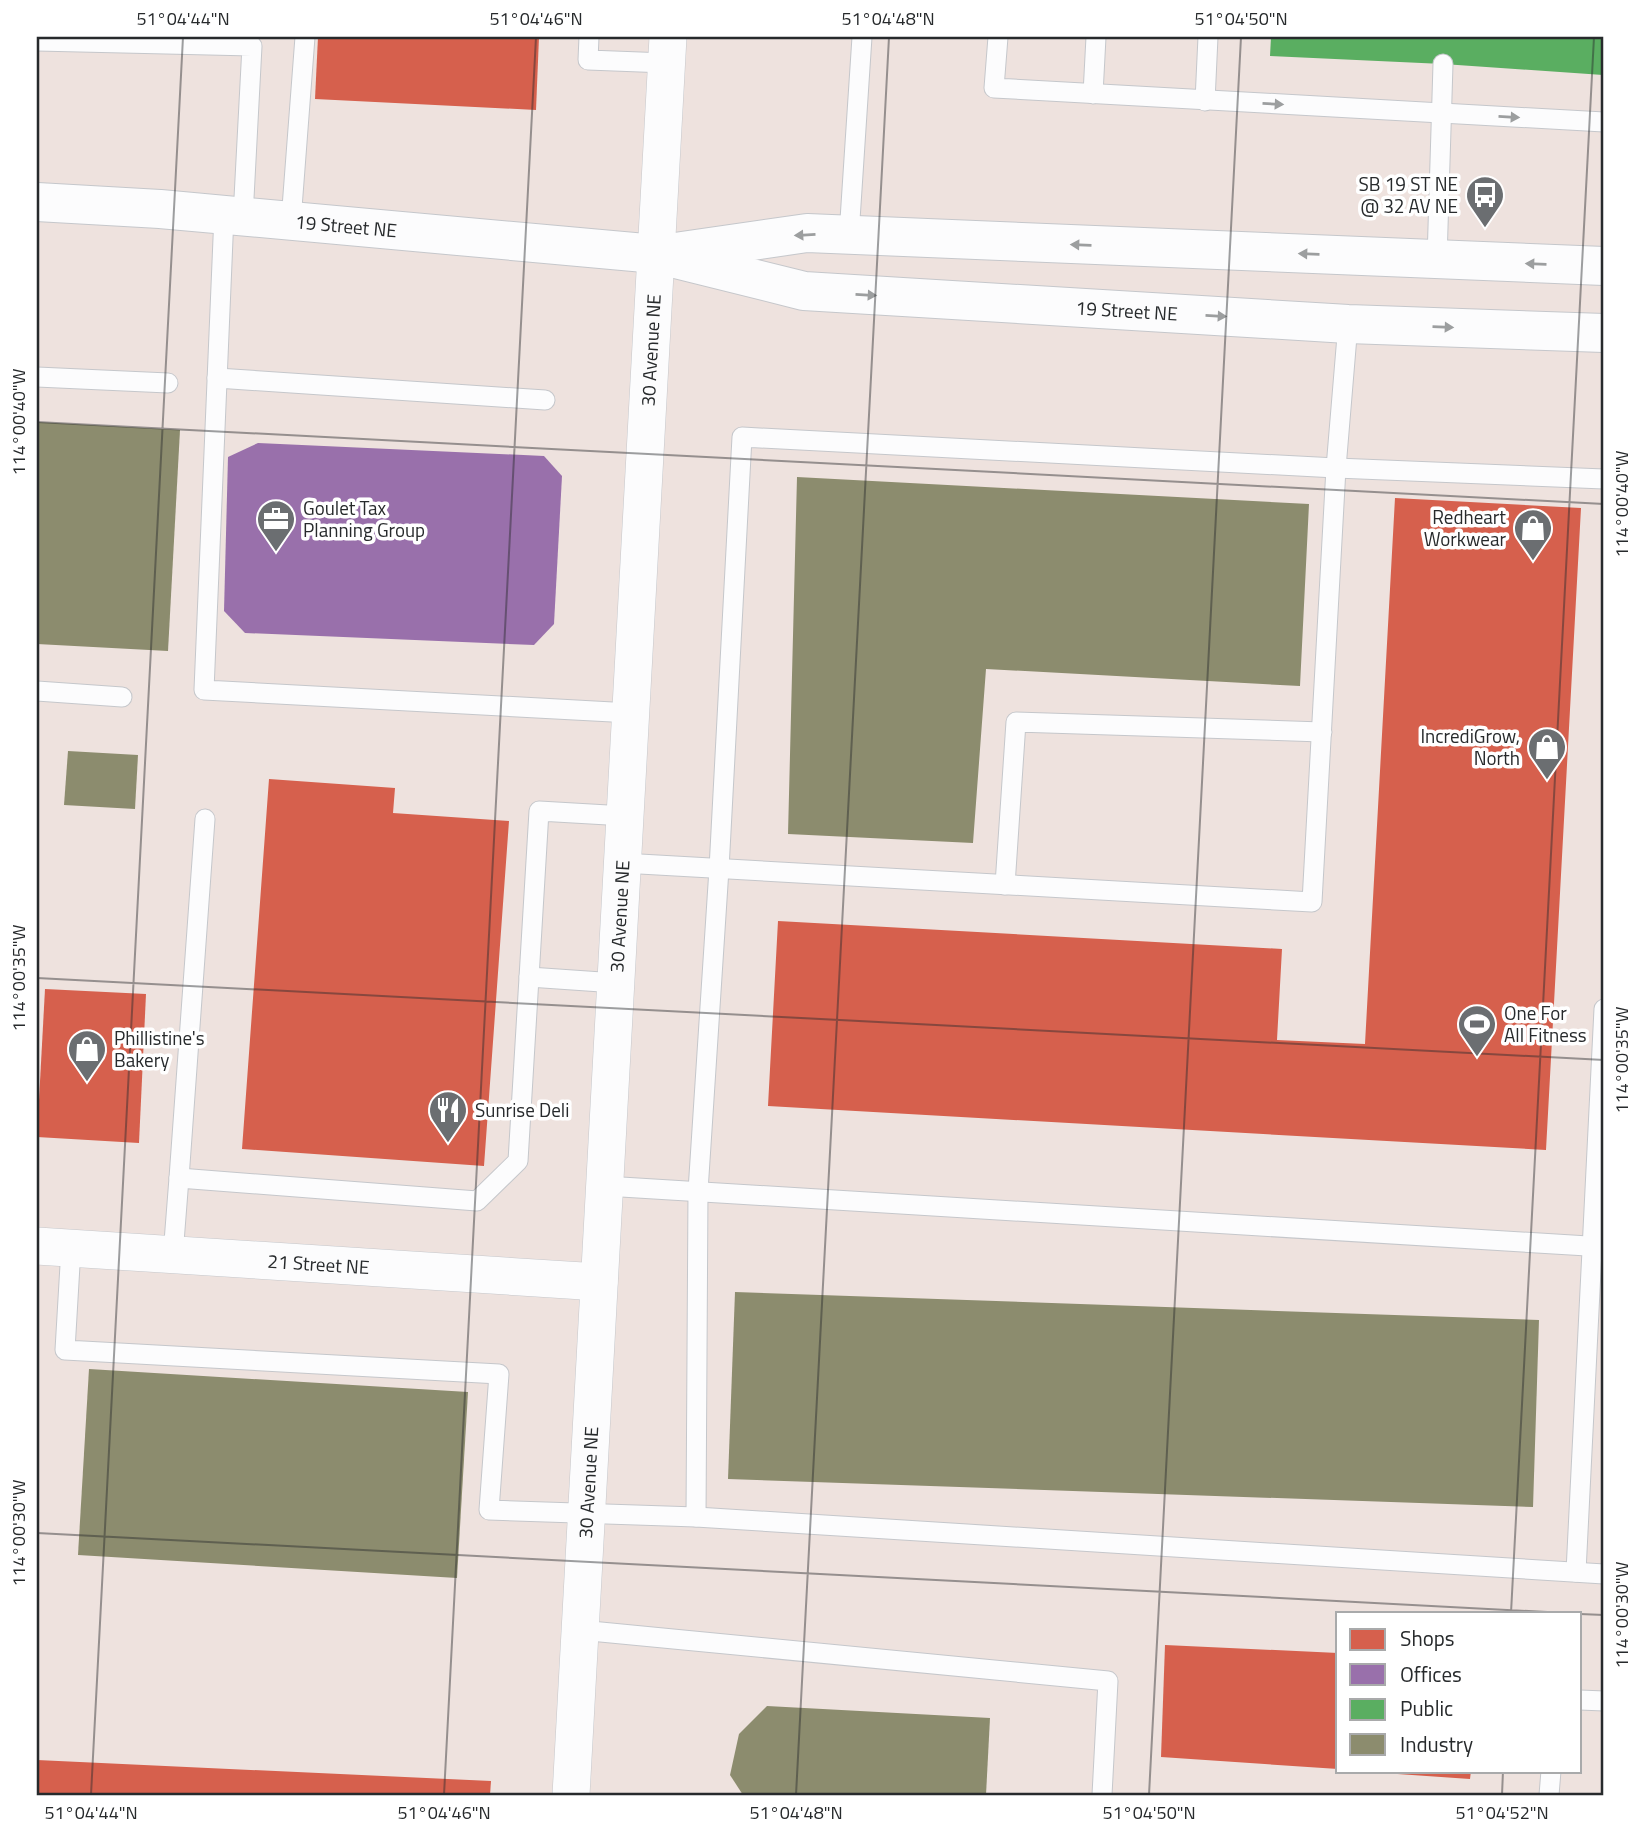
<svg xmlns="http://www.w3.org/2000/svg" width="1641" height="1832" font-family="'Titillium Web',sans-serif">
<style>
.industrial{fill:#eee2de;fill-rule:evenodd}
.shops{fill:#d6604d}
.offices{fill:#9970ab}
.public{fill:#5aae61}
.industry{fill:#8c8c6e}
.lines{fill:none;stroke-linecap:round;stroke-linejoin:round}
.lane-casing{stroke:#c5c7cb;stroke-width:21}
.street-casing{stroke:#c5c7cb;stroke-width:38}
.secondary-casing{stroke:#c5c7cb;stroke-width:40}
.lane{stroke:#fcfcfd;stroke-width:19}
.street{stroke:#fcfcfd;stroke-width:37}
.secondary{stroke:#fcfcfd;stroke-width:38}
.oneway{fill:#9c9e9f}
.ticks{fill:none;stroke:#272a2c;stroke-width:2;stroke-opacity:0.45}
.labels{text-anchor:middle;stroke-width:7;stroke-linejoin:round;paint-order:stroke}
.poi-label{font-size:19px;fill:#272a2c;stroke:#fff;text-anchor:start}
.street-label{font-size:19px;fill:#272a2c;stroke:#fff}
.neatline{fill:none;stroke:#272a2c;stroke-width:2.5}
.ticks-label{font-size:18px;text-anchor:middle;fill:#272a2c}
</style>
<rect width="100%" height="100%" fill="#e8ebf0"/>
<path class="industrial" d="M 37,37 L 1604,37 L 1604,1795 L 37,1795 ZM 1338,1613 L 1580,1613 L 1580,1771 L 1338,1771 Z"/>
<g class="shops">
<path d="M 318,37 L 539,37 L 536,110 L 315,99 Z"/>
<path d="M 1395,498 L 1581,508 L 1546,1150 L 768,1106 L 778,921 L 1282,949 L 1277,1040 L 1365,1044 Z"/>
<path d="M 269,779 L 395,788 L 393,813 L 509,821 L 484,1166 L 242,1149 Z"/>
<path d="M 45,989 L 146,994 L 139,1143 L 37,1137 Z"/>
<path d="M 1165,1645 L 1338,1653 L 1338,1769 L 1161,1757 Z"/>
<path d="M 37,1760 L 491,1781 L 490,1795 L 37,1795 Z"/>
<path d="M 1383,1771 L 1471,1771 L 1470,1779 L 1383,1773 Z"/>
</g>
<path class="offices" d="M 258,443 L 544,456 L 562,476 L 554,624 L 534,645 L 245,633 L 224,611 L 228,457 Z"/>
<path class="public" d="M 1271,37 L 1604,37 L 1603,75 L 1443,64 L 1270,56 Z"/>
<g class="industry">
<path d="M 37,422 L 180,430 L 168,651 L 37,644 Z"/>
<path d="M 797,477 L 1309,504 L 1300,686 L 986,669 L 973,843 L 788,834 Z"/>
<path d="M 68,751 L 138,755 L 135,809 L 64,805 Z"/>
<path d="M 735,1292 L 1539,1320 L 1533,1507 L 728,1479 Z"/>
<path d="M 89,1369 L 468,1392 L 457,1578 L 78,1555 Z"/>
<path d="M 767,1706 L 990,1718 L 986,1795 L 743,1795 L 730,1775 L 739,1734 Z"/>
</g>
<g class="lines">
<defs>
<g id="lane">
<path d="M 589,37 L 588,60 L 666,63"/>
<path d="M 998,37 L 994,88 L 1604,122"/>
<path d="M 37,41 L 252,46 L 243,217"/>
<path d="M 1093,94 L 1096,37"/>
<path d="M 1205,101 L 1208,37"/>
<path d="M 224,215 L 204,690 L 631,713"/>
<path d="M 291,221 L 305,37"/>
<path d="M 849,235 L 862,37"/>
<path d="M 1437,260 L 1443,64"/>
<path d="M 37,377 L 168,383"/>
<path d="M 217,378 L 545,400"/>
<path d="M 37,691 L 122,697"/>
<path d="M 622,863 L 1312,902 L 1336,468 L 1348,324"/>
<path d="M 1005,885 L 1016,722 L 1322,732"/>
<path d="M 529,977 L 616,983"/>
<path d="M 179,1178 L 205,819"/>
<path d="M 605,1186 L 1604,1247"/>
<path d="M 71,1248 L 65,1350 L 499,1374 L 489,1510 L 696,1517 L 1604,1574"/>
<path d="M 173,1255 L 179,1178 L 477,1201 L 518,1161 L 539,811 L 625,816"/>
<path d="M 696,1517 L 698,1191 L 719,869 L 742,437 L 1336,468 L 1604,479"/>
<path d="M 1576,1572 L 1604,1009"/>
<path d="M 580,1630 L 1108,1681 L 1102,1795"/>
<path d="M 1580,1700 L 1604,1701"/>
<path d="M 1549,1795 L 1551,1771"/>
</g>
<g id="street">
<path id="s1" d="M 37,1246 L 599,1282"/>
<path id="s2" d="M 571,1795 L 668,37"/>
</g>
<g id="secondary">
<path id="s3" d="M 37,202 L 160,209 L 656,254 L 804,291 L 1348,324 L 1604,333"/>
<path d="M 675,252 L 807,233 L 1604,266"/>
</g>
</defs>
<use href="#lane" class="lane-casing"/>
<use href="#street" class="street-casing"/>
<use href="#secondary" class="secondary-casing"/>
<use href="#lane" class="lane"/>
<use href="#street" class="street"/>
<use href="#secondary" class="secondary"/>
</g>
<defs><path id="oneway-solid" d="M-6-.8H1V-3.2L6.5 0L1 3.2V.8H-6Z" transform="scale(1.75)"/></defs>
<g class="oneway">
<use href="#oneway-solid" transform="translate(1273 104) rotate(3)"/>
<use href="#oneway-solid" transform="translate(1509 117) rotate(3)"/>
<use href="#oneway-solid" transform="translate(805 235) rotate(177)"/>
<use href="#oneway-solid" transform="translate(1081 245) rotate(-178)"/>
<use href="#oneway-solid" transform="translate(1309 254) rotate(-178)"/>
<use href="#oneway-solid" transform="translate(1536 264) rotate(-178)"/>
<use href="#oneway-solid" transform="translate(866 295) rotate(3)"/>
<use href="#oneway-solid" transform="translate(1216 316) rotate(3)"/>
<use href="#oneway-solid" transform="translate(1443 327) rotate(2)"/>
</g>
<path class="ticks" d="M 37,422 L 1604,504M 37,978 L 1604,1060M 37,1533 L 1566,1613M 1511,1613 L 1594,37M 1580,1614 L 1604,1615M 91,1795 L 183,37M 444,1795 L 536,37M 796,1795 L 889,37M 1149,1795 L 1241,37M 1502,1795 L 1503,1771"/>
<defs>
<symbol id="bus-pin" viewBox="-11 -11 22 30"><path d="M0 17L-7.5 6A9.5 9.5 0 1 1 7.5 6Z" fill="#6b6e71" stroke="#fff"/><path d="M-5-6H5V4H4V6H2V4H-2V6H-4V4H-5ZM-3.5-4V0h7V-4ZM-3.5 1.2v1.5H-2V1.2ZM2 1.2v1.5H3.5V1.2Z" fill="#fff"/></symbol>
<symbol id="office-pin" viewBox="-11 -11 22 30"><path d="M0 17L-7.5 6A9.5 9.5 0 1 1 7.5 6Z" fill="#6b6e71" stroke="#fff"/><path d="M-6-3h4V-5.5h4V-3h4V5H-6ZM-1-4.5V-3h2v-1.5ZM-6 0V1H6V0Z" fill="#fff"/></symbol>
<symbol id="shop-pin" viewBox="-11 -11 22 30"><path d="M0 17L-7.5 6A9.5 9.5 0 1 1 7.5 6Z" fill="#6b6e71" stroke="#fff"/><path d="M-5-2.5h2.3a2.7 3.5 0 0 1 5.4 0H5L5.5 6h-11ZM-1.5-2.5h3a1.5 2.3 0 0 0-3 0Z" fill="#fff"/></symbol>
<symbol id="stadium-pin" viewBox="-11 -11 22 30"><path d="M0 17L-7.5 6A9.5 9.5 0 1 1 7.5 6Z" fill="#6b6e71" stroke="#fff"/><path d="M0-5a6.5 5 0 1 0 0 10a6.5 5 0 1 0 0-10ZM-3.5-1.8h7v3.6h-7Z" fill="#fff"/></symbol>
<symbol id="restaurant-pin" viewBox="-11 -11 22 30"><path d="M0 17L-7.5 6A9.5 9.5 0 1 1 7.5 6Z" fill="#6b6e71" stroke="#fff"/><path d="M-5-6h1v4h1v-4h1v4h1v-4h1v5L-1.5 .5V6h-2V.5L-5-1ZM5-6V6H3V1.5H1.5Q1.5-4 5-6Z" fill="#fff"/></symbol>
</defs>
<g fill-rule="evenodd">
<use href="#bus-pin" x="1463" y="173" width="44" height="60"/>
<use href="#office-pin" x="254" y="497" width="44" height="60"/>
<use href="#shop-pin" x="1511" y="506" width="44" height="60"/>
<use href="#shop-pin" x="1525" y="725" width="44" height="60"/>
<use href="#stadium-pin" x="1455" y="1002" width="44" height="60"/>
<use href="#shop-pin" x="65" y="1027" width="44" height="60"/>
<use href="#restaurant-pin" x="426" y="1088" width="44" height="60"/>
</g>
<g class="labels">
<g class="poi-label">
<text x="1458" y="191" text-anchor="end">SB 19 ST NE<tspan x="1458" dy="22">@ 32 AV NE</tspan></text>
<text x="303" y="515">Goulet Tax<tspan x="303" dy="22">Planning Group</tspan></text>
<text x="1506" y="524" text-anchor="end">Redheart<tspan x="1506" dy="22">Workwear</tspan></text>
<text x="1520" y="743" text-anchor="end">IncrediGrow,<tspan x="1520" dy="22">North</tspan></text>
<text x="1504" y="1020">One For<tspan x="1504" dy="22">All Fitness</tspan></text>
<text x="114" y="1045">Phillistine's<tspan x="114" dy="22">Bakery</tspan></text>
<text x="475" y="1117">Sunrise Deli</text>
</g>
<g class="street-label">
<text dy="7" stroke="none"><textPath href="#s3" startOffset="310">19 Street NE</textPath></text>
<text dy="7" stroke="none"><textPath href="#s3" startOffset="1097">19 Street NE</textPath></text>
<text dy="7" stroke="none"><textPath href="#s2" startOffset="1447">30 Avenue NE</textPath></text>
<text dy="7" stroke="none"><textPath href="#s2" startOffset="880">30 Avenue NE</textPath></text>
<text dy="7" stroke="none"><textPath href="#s1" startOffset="282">21 Street NE</textPath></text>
<text dy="7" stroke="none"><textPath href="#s2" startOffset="313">30 Avenue NE</textPath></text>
</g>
</g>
<rect width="1641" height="1832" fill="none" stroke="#ffffff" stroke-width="77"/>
<rect x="1336" y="1612" width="245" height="161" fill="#ffffff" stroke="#a9aaab" stroke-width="2"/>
<rect x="1350" y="1629" width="35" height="21" fill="#d6604d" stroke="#a9aaab" stroke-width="2"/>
<text x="1400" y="1646" font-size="21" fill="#272a2c">Shops</text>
<rect x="1350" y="1664" width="35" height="21" fill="#9970ab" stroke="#a9aaab" stroke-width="2"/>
<text x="1400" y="1682" font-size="21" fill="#272a2c">Offices</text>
<rect x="1350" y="1699" width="35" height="21" fill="#5aae61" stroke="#a9aaab" stroke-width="2"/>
<text x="1400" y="1716" font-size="21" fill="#272a2c">Public</text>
<rect x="1350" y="1734" width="35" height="21" fill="#8c8c6e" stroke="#a9aaab" stroke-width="2"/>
<text x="1400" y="1752" font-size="21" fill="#272a2c">Industry</text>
<rect x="38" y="38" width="1564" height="1756" class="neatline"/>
<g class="ticks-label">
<text x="183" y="25">51°04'44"N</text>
<text x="536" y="25">51°04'46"N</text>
<text x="888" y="25">51°04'48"N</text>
<text x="1241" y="25">51°04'50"N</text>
<text transform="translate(19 422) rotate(-90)" y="6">114°00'40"W</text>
<text transform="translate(1622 504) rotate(-90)" y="6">114°00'40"W</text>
<text transform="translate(19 978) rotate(-90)" y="6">114°00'35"W</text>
<text transform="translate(1622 1060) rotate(-90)" y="6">114°00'35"W</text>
<text transform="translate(19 1533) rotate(-90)" y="6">114°00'30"W</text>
<text transform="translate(1622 1615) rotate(-90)" y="6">114°00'30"W</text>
<text x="91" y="1819">51°04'44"N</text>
<text x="444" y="1819">51°04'46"N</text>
<text x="796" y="1819">51°04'48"N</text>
<text x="1149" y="1819">51°04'50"N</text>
<text x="1502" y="1819">51°04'52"N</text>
</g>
</svg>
